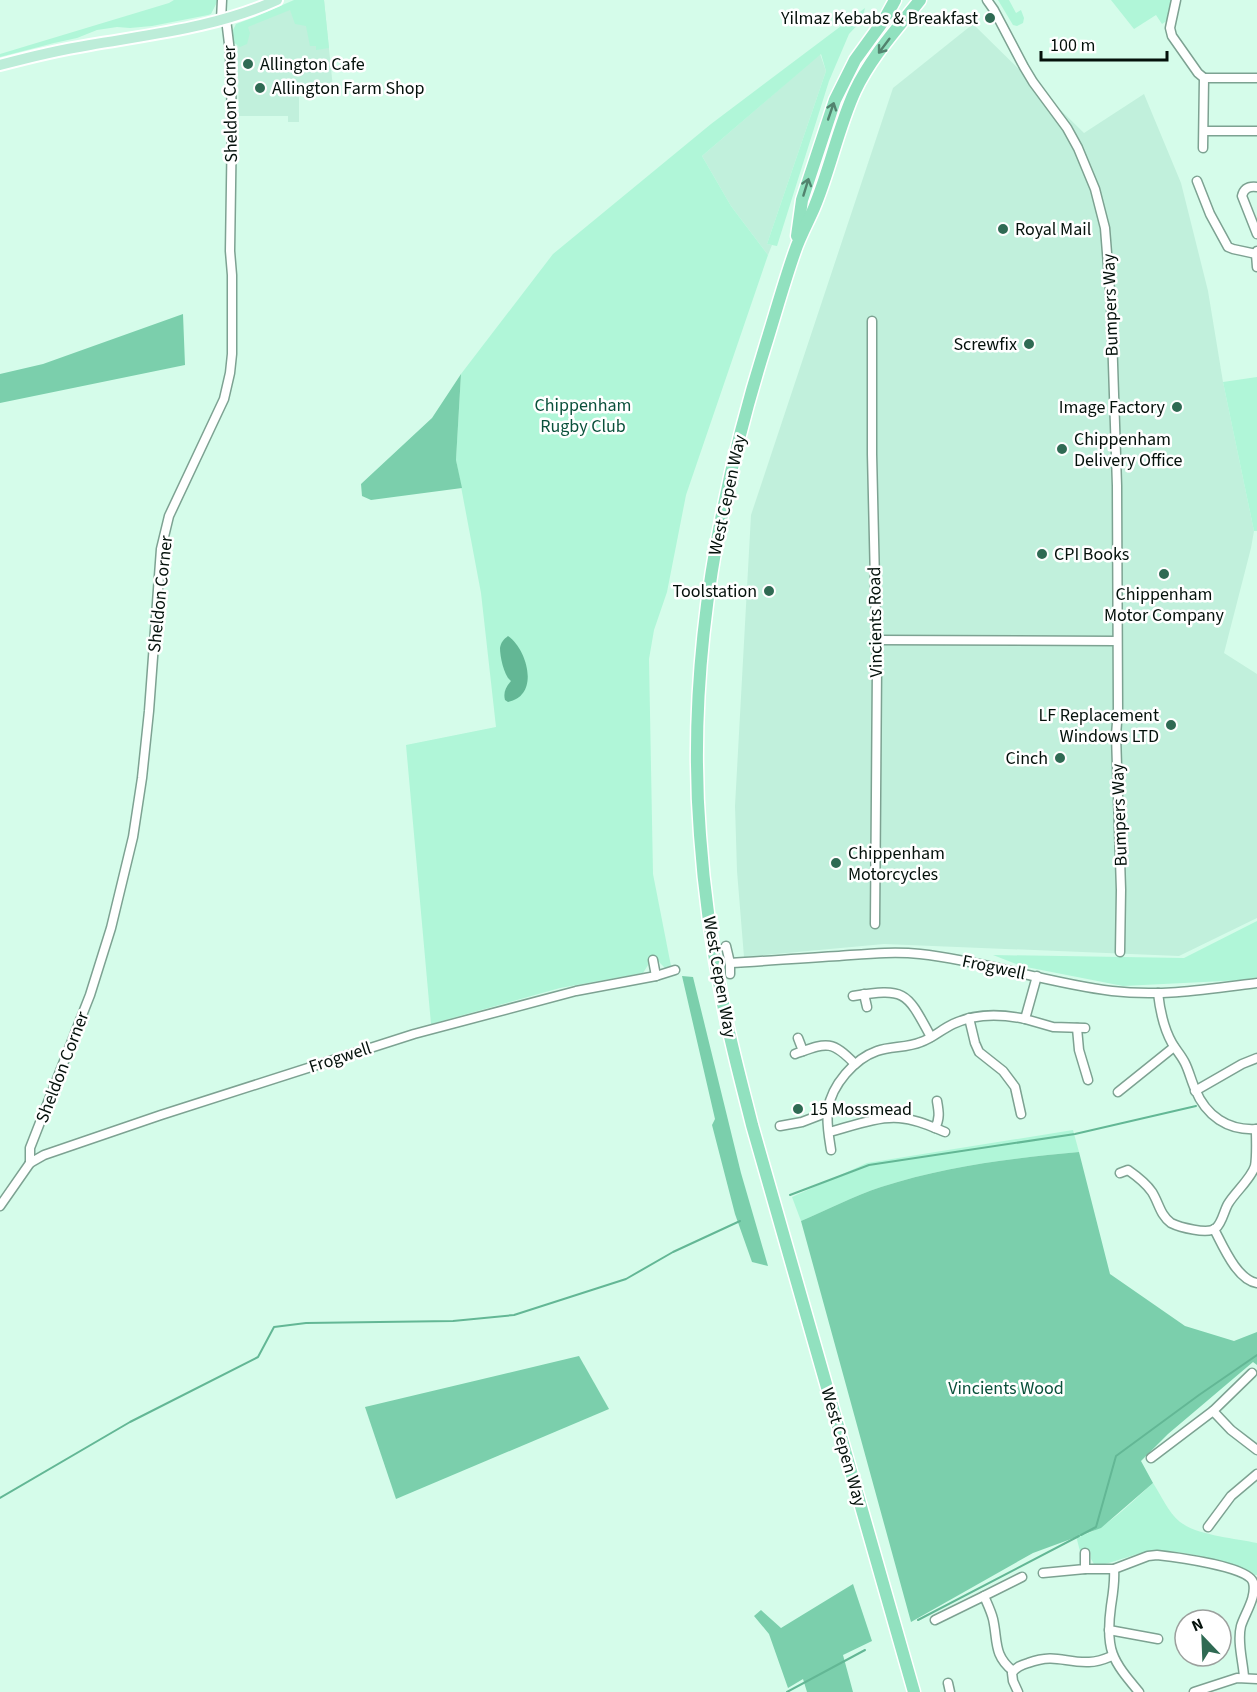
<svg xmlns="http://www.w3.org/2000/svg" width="1257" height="1692" font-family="'Source Sans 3',sans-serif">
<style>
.built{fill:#c1f0dc}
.green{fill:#b0f6d8}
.forest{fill:#7bcfac}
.water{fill:#63b795}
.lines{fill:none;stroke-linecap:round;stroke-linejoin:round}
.stream{stroke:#63b795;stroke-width:2}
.minor-casing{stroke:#7da292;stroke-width:11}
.major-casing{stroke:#fff;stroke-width:14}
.highway-casing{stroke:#fff;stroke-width:15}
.minor{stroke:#fff;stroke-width:8}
.major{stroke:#bdedd9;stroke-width:10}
.highway{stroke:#91e1bf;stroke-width:12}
.oneway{stroke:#52836e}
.poi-dot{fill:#2f6a53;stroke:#fff;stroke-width:2}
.labels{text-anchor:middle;stroke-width:5;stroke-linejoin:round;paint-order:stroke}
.poi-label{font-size:18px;fill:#04110b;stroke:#fff;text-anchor:start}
.street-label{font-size:18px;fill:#04110b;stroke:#fff}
.park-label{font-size:18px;fill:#0a513b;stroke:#fff}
</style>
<rect width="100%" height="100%" fill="#d5fcea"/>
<g class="built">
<path d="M 324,0 L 333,88 L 299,91 L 299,122 L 288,122 L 288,116 L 239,116 L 237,29 L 290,7 Z"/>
<path d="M 973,24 L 1084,133 L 1144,94 L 1181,183 L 1208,291 L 1223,382 L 1254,531 L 1251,548 L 1224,653 L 1257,674 L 1257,918 L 1179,956 L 884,944 L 744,957 L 737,871 L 735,806 L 751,515 L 893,88 Z"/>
<path d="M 820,54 L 826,71 L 767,244 L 772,245 L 768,255 L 731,206 L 702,156 Z"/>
</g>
<g class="green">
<path d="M 174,0 L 218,0 L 211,14 L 208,15 L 152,26 L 130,28 L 117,27 L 97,30 L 77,38 L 54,43 L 0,57 L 0,54 L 169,3 Z"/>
<path d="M 294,0 L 324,0 L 329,48 L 316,50 L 316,46 L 310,46 L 306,26 L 295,24 L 290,10 L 248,27 L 250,33 L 247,44 L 240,47 L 233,42 L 233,30 L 236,24 L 257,16 Z"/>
<path d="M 998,0 L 1009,0 L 1016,13 L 1021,10 L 1024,18 L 1023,23 L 1017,26 L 1013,25 Z"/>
<path d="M 1111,0 L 1172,0 L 1168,20 L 1162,24 L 1156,15 L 1134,29 Z"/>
<path d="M 865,8 L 862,20 L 849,34 L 829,81 L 777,246 L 767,244 L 826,71 L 821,54 L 702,156 L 731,206 L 768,255 L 686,495 L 667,592 L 654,630 L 649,659 L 653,874 L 671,966 L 665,968 L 657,960 L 650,962 L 643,973 L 560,988 L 431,1024 L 406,745 L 496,727 L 481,593 L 456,460 L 461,374 L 553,254 L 711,124 Z"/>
<path d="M 1257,377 L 1257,531 L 1254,531 L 1223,382 Z"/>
<path d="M 1257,921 L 1257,977 L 1244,980 L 1123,986 L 1021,966 L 993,955 L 1184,958 Z"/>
<path d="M 1073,1130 L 1079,1152 C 1013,1158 945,1166 881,1187 C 854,1196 827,1210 801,1221 L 792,1197 L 867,1163 Z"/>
<path d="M 1153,1483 C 1161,1495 1168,1512 1180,1522 C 1199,1536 1234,1538 1257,1543 L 1257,1575 L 1255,1575 C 1241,1563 1175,1549 1156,1551 C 1137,1552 1119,1561 1101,1565 L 1094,1564 L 1091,1559 L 1090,1550 L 1080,1551 L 1076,1536 C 1103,1534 1132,1501 1153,1483 Z"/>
</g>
<g class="forest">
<path d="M 183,314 L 185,365 L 0,403 L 0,374 L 43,364 Z"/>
<path d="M 461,374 L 456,460 L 462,488 L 371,500 L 362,496 L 361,484 L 432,418 Z"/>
<path d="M 682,976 L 693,977 L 741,1173 L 768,1266 L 752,1262 L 735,1214 L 712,1125 L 715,1119 Z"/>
<path d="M 1079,1152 L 1110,1274 L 1185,1326 L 1234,1341 L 1257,1332 L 1257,1365 L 1253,1362 L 1168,1434 L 1141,1461 L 1153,1483 L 1101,1528 L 1033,1553 L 911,1622 L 801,1221 C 827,1210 854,1196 881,1187 C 945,1166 1013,1158 1079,1152 Z"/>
<path d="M 579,1356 L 609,1409 L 396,1499 L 365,1407 Z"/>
<path d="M 853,1584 L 872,1641 L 843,1655 L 853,1692 L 807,1692 L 803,1679 L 788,1688 L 769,1634 L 754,1616 L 761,1610 L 781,1628 Z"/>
</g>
<path class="water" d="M 508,636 C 528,650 540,696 508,702 L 505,700 C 503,692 506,687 511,681 C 504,676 500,657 500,648 C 501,642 504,639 508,636 Z"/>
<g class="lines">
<g class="stream">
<path d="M 790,1195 L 869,1165 L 1075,1134 L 1196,1106"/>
<path d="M 0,1498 L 130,1422 L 258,1357 L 274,1327 L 306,1323 L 453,1321 L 514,1315 L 626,1279 L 673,1252 L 740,1221"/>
<path d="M 1081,1535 L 1096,1527 L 1116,1456 L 1199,1395 L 1257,1355"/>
<path d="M 918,1620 L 1079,1536"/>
<path d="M 787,1692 L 865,1650"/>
</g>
<defs>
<g id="minor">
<path d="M 987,0 L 994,10 L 1024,67 L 1033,82 L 1067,128 L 1078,148 L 1095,189 L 1105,228 L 1111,303 L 1117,486 L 1118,710 L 1116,735 L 1121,890 L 1120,952"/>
<path d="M 1176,0 L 1170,28 L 1172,36 L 1198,73 L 1204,78 L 1203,148"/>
<path d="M 221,20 L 222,0"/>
<path d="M 1204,78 L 1257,78"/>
<path d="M 1204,131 L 1257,131"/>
<path d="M 1197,181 L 1210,214 L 1228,247 L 1233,249 L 1256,254"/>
<path d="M 1257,187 C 1249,186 1244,188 1242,196 L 1257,234"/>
<path d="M 1257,251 L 1256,254 L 1257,267"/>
<path d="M 872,321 L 872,454 L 877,667 L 875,924"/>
<path d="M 876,640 L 1116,641"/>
<path d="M 726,946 L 730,963 C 766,961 802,958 839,956 C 866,954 893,951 920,954 C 985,961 1047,983 1112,991 C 1161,997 1209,989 1257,983"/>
<path d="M 653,960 L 656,976"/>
<path d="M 730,963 L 730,974"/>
<path d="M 1037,976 L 1025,1019 L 1053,1027 L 1085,1028"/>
<path d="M 1158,993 C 1160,1011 1163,1027 1172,1043 C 1176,1050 1181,1055 1185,1063 C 1189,1071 1191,1080 1195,1089 C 1206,1116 1228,1131 1257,1129"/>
<path d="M 864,994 L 867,1007"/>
<path d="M 853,996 C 906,988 906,991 931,1037"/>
<path d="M 969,1018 L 975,1043 L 979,1052 L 1003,1071 L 1015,1087 L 1021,1114"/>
<path d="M 1077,1028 L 1079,1050 L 1088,1080"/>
<path d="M 798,1038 L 803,1051"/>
<path d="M 795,1054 C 826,1043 831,1039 855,1064"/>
<path d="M 1195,1091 L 1242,1064 L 1257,1058"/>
<path d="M 1118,1092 L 1174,1047"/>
<path d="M 780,1126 L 802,1122 L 828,1112"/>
<path d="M 935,1128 C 940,1119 939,1112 937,1101"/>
<path d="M 829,1132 C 849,1127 878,1116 899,1118 C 915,1119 930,1126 945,1132"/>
<path d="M 831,1150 C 829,1137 826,1122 828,1109 C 832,1085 854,1059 877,1051 C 891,1046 907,1048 921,1042 C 933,1038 942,1029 953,1024 C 976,1013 1002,1014 1025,1019"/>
<path d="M 30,1163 L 30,1148 L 90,995 L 111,928 L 133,837 L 142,778 L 149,711 L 161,549 L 169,516 L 224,399 L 230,373 L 232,354 L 232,275 L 230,251 L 232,120 L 230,52 L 226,19"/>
<path d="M 1120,1173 L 1128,1170 C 1138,1177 1146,1183 1152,1192 C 1159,1203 1160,1215 1171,1223 C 1179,1227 1208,1235 1216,1228 C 1222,1223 1224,1211 1228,1204 C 1235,1192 1251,1179 1255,1166 C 1257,1155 1256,1141 1256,1129"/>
<path d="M 0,1206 L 30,1163 L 44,1155 L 161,1115 L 414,1034 L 576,991 L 656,976 L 675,970"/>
<path d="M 1214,1229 C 1223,1246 1237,1280 1257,1283"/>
<path d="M 1213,1411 L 1252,1373"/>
<path d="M 1151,1458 L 1213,1411 L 1231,1430 L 1257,1450"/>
<path d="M 1208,1527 L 1231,1496 L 1257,1474"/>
<path d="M 1085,1569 L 1114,1569 L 1148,1556 L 1157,1555 C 1174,1557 1248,1566 1253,1582 C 1257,1597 1245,1613 1241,1626 C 1237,1642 1243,1661 1244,1677"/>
<path d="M 1114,1569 C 1115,1582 1113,1593 1111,1606 C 1105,1650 1112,1660 1139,1692"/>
<path d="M 1043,1573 L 1085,1569 L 1085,1553"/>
<path d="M 984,1596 L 1022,1577"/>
<path d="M 935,1620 L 984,1596 C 987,1603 991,1611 993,1619 C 998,1641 993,1655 1013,1671"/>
<path d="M 1109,1630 L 1158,1639"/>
<path d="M 948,1683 L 950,1692"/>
<path d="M 1018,1692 L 1013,1681 L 1012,1673 C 1016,1667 1021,1665 1028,1663 C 1056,1653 1064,1663 1089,1662 C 1097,1662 1105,1659 1112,1656"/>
<path d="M 1194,1692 L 1237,1678 L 1257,1679"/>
</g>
<path id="major" d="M 0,65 C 30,57 59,50 90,45 C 153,34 218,27 277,0"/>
<g id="highway">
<path d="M 797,236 L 802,200 L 835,100 L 855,60 L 884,20 L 895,0"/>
<path d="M 914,1692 L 752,1125 C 742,1085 731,1045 723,1004 C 712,948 704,892 700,835 C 687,670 716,504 765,347 C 775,315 784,282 795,251 C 800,236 808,222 814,208 C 830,170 838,128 855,91 C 871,57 897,29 920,0"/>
</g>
</defs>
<use href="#minor" class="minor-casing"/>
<use href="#major" class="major-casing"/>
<use href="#highway" class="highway-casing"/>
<use href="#minor" class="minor"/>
<use href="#major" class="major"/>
<use href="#highway" class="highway"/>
</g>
<defs><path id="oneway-shaft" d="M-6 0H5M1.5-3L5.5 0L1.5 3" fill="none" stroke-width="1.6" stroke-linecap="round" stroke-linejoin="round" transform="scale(1.5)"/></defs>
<g class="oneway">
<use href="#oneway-shaft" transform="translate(884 46) rotate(127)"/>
<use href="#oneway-shaft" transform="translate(831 111) rotate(-71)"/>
<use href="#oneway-shaft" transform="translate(806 187) rotate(-73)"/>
</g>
<g class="poi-dot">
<circle cx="990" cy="18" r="6"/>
<circle cx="248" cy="64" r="6"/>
<circle cx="260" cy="88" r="6"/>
<circle cx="1003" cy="229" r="6"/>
<circle cx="1029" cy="344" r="6"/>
<circle cx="1177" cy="407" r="6"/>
<circle cx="1062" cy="449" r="6"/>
<circle cx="1042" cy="554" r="6"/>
<circle cx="1164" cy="574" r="6"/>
<circle cx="769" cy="591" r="6"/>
<circle cx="1171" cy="725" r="6"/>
<circle cx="1060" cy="758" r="6"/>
<circle cx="836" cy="863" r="6"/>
<circle cx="798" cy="1109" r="6"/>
</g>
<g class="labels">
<g class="poi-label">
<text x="978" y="24" text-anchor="end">Yilmaz Kebabs &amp; Breakfast</text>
<text x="260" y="70">Allington Cafe</text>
<text x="272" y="94">Allington Farm Shop</text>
<text x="1015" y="235">Royal Mail</text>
<text x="1017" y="350" text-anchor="end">Screwfix</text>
<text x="1165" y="413" text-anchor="end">Image Factory</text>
<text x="1074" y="445">Chippenham<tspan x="1074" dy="21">Delivery Office</tspan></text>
<text x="1054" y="560">CPI Books</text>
<text x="757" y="597" text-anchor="end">Toolstation</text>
<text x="1164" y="600" text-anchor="middle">Chippenham<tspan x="1164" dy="21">Motor Company</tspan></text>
<text x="1159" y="721" text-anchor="end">LF Replacement<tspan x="1159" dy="21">Windows LTD</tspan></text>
<text x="1048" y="764" text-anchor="end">Cinch</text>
<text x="848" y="859">Chippenham<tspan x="848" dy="21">Motorcycles</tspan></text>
<text x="810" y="1115">15 Mossmead</text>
</g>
<g class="street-label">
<text transform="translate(230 104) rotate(-91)" y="6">Sheldon Corner</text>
<text transform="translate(1110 305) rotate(-92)" y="6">Bumpers Way</text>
<text transform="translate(727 495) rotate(-78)" y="6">West Cepen Way</text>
<text transform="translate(160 594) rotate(-84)" y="6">Sheldon Corner</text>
<text transform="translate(875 622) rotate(-91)" y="6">Vincients Road</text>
<text transform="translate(1119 815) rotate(-92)" y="6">Bumpers Way</text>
<text transform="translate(994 967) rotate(12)" y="6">Frogwell</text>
<text transform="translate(720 977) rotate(80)" y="6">West Cepen Way</text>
<text transform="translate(340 1057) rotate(-18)" y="6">Frogwell</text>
<text transform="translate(62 1067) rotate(-69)" y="6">Sheldon Corner</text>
<text transform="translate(844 1447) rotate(74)" y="6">West Cepen Way</text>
</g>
<g class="park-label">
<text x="583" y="411">Chippenham<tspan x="583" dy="21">Rugby Club</tspan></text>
<text x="1006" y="1394">Vincients Wood</text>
</g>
</g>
<g transform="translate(1203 1638) rotate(337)"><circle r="28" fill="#ffffff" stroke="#9ba09d" stroke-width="1.5"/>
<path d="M0-4.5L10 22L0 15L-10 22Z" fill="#2f6a53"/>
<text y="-9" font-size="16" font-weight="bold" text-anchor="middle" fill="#04110b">N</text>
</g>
<path d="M1041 51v9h126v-9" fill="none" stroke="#04110b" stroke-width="3"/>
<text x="1050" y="51" font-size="18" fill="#04110b" stroke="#ffffff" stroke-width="4.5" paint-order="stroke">100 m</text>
</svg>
